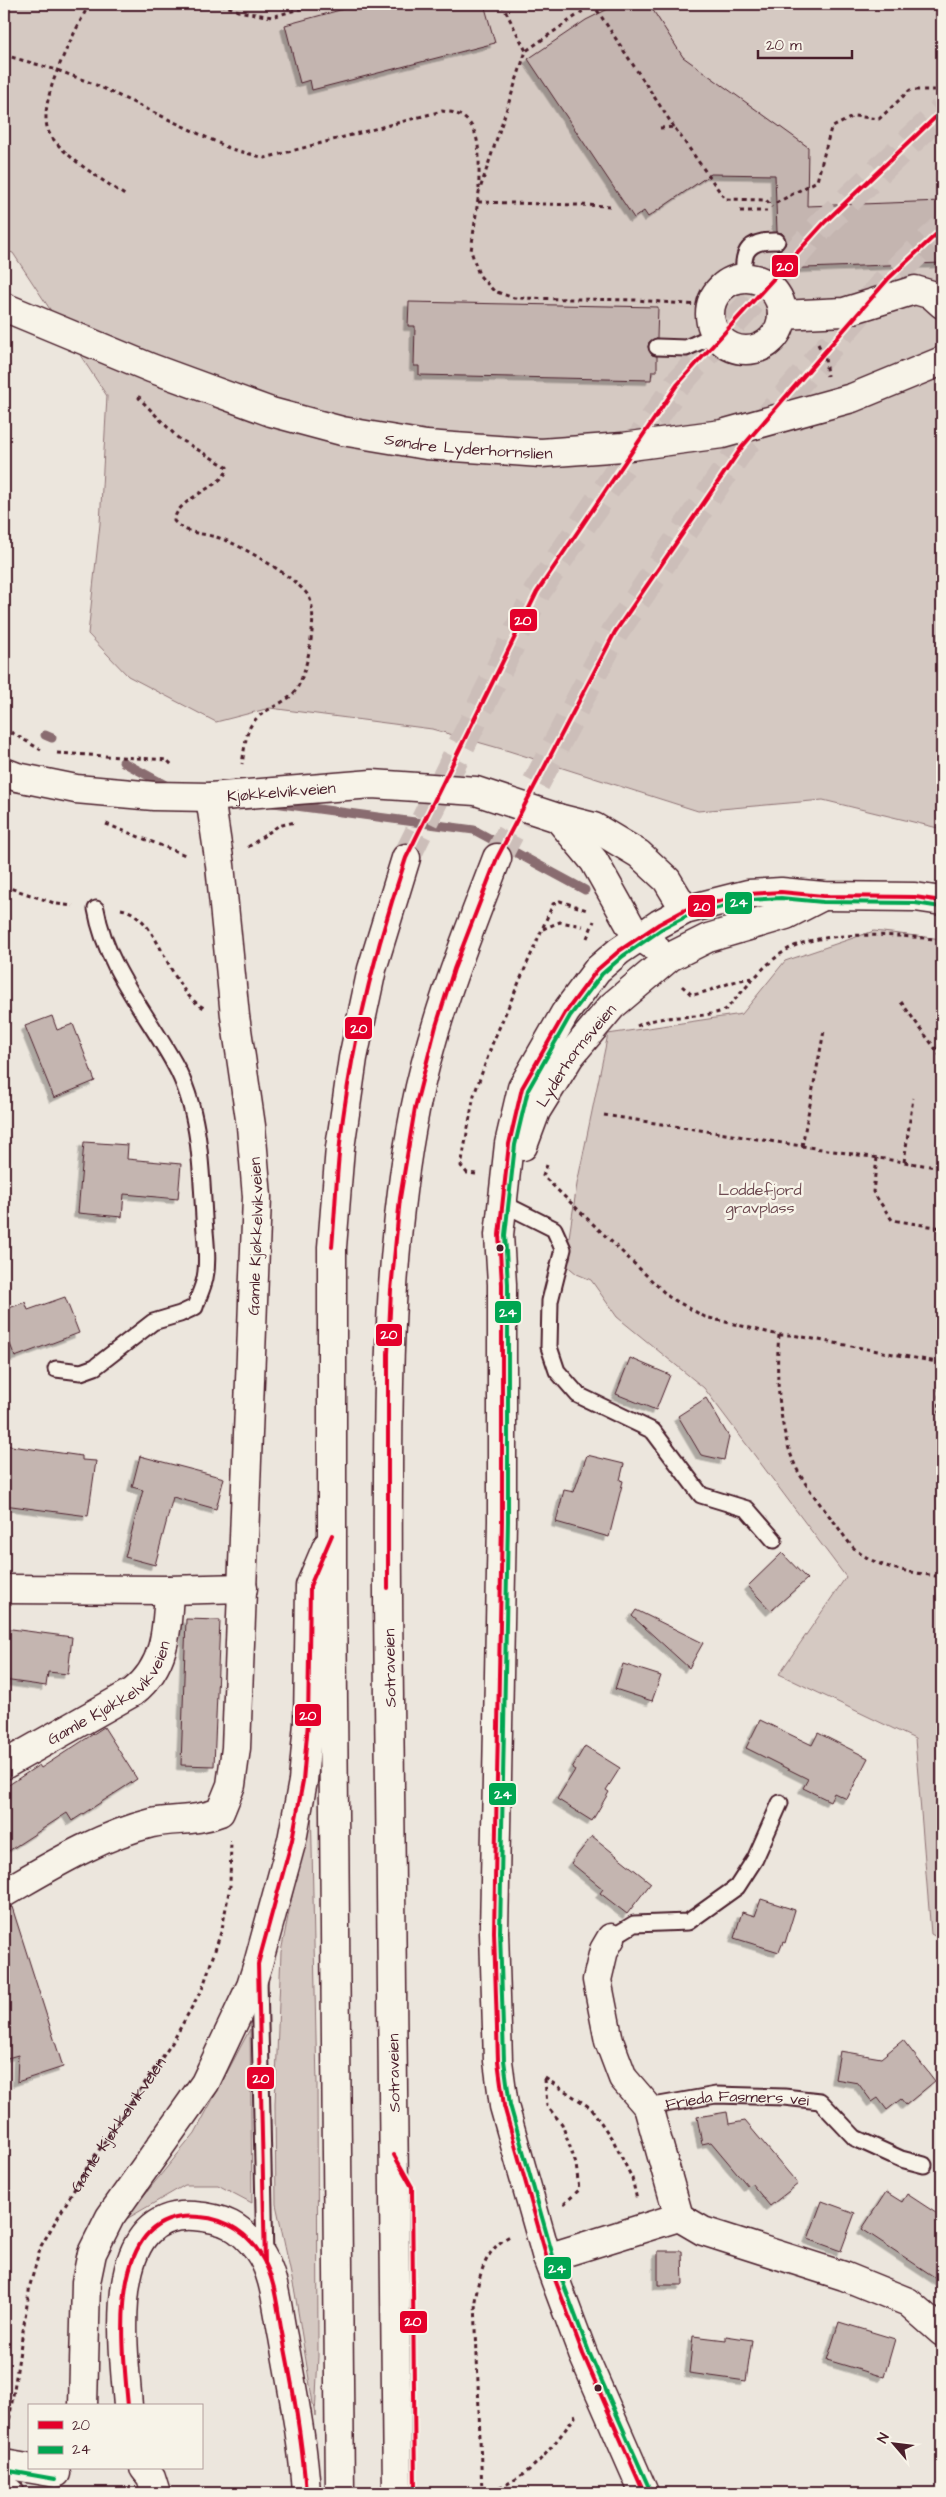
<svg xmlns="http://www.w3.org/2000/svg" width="946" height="2497" font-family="'Architects Daughter',sans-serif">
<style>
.green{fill:#d5c9c2;stroke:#907476}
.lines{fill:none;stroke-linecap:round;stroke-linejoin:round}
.stream{stroke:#896c6f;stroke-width:9}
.building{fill:#c4b5b0;stroke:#4a1f2b;filter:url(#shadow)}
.motorway-tunnel{stroke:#ccbeb9;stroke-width:28;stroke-dasharray:28 14;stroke-linecap:butt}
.service-casing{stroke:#4a1f2b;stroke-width:19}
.minor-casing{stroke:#4a1f2b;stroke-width:31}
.secondary-casing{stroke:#4a1f2b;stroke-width:31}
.motorway-casing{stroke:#4a1f2b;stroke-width:31}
.path{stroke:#4a1f2b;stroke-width:3;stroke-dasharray:4 4;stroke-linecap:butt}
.service{stroke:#f7f3e8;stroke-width:15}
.minor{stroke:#f7f3e8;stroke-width:28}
.secondary{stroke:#f7f3e8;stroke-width:28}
.motorway{stroke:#f7f3e8;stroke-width:28}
.bus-1-casing{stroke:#f7f3e8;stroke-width:8}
.bus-2-casing{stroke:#f7f3e8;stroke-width:8}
.bus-1{stroke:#e4002b;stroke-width:4}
.bus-2{stroke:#00a651;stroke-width:4}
.bus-dot{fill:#4a1f2b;stroke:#f7f3e8;stroke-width:2}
.labels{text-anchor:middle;stroke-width:5;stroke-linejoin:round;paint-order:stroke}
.street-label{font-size:16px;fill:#4a1f2b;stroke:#f7f3e8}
.park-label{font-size:16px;fill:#6d4a51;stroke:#f7f3e8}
.line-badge{stroke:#f7f3e8;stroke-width:2}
.badge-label{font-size:14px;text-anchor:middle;font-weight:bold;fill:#fff}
</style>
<defs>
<filter id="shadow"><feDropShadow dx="-4.5" dy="4.5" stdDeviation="0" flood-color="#0004"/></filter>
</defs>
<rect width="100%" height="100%" fill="#ece6dd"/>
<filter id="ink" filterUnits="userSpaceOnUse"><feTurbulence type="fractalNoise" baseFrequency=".02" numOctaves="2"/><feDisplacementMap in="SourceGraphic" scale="10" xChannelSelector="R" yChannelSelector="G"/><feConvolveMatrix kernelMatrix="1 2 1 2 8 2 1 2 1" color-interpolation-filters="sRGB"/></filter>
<g filter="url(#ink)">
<g class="green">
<path d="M 4,4 L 942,4 L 942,829 L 823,800 L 698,811 L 509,751 L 432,729 L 270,708 L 216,722 L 128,676 L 88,634 L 100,524 L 107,396 L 13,253 L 4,250 Z"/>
<path d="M 874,931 L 942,939 L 942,1940 L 931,1934 L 915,1739 L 779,1674 L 846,1577 L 704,1388 L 617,1317 L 591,1280 L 577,1274 L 565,1264 L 577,1184 L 608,1034 L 742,1014 L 785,961 Z"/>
<path d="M 311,1800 L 317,2085 L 318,2356 L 315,2416 L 295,2293 L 276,2204 L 275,2104 L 281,1952 Z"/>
<path d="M 250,2029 L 252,2203 L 218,2185 L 185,2185 L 123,2221 L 195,2133 Z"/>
</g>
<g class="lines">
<g class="stream">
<path d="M 45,735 L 52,738"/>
<path d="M 123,762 L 169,787"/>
<path d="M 274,803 L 474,830 L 585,890"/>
</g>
</g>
<g class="building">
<path d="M 362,4 L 484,4 L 495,43 L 312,90 L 310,80 L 300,83 L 285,25 Z"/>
<path d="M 618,4 L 649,4 L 683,57 L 808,147 L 807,206 L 942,201 L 942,263 L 778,269 L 778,250 L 785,246 L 786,240 L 782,233 L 777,232 L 775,175 L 711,174 L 648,217 L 644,211 L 634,218 L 528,59 L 586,20 Z"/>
<path d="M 409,302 L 658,307 L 657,338 L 649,342 L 648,347 L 652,355 L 657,356 L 657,371 L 652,371 L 651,380 L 419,375 L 419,366 L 414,366 L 415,326 L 408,326 Z"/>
<path d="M 52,1016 L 57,1030 L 73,1024 L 95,1081 L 54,1098 L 25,1026 Z"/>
<path d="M 84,1142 L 128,1145 L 127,1159 L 181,1164 L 178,1199 L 124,1194 L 122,1217 L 78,1213 Z"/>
<path d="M 65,1297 L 79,1333 L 15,1357 L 4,1328 L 4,1310 L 25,1302 L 28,1310 Z"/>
<path d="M 630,1358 L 670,1375 L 656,1410 L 616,1394 Z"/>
<path d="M 706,1398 L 729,1437 L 724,1460 L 701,1455 L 678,1416 Z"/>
<path d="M 4,1445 L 82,1456 L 82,1460 L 96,1461 L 88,1516 L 4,1505 Z"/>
<path d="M 587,1455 L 624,1464 L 620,1480 L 623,1481 L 609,1537 L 556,1522 L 564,1490 L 574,1492 Z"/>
<path d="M 140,1456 L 224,1478 L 216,1509 L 173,1497 L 155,1565 L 125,1557 L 143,1490 L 132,1487 Z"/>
<path d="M 782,1553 L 807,1579 L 771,1611 L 748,1586 Z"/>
<path d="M 636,1610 L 703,1643 L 689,1668 L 632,1616 Z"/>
<path d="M 186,1619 L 220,1620 L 214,1766 L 181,1765 Z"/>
<path d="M 4,1628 L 72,1637 L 68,1674 L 48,1672 L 46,1686 L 4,1680 Z"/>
<path d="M 623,1664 L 661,1676 L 652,1701 L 615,1689 Z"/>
<path d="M 760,1720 L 812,1745 L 818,1733 L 868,1758 L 847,1799 L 834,1793 L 830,1801 L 803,1788 L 808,1779 L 746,1748 Z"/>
<path d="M 104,1727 L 137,1779 L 72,1821 L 67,1813 L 4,1854 L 4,1788 L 39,1765 L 41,1768 Z"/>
<path d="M 585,1746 L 620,1768 L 606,1790 L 609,1792 L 592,1821 L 557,1799 L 575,1770 L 572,1768 Z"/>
<path d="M 592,1836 L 651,1883 L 627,1914 L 600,1893 L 603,1889 L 571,1863 Z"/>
<path d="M 761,1899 L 795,1910 L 785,1943 L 783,1942 L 779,1952 L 734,1938 L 742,1912 L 755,1916 Z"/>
<path d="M 12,1907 L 63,2067 L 17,2082 L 18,2055 L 4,2059 L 4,1909 Z"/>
<path d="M 903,2040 L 935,2081 L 906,2105 L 901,2099 L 887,2110 L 878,2098 L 872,2102 L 858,2083 L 835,2079 L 840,2051 L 881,2058 Z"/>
<path d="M 727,2112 L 729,2124 L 745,2121 L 798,2184 L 770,2206 L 751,2183 L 748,2186 L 711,2142 L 702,2144 L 697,2117 Z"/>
<path d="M 886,2192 L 902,2202 L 907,2194 L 942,2217 L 942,2282 L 862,2229 Z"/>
<path d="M 822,2201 L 855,2213 L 841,2251 L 808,2239 Z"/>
<path d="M 658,2251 L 682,2251 L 683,2285 L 658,2285 Z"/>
<path d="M 839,2322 L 895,2339 L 884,2377 L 827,2360 Z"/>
<path d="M 693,2336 L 726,2340 L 726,2336 L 752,2340 L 746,2381 L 689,2373 Z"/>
</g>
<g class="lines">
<g class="motorway-tunnel">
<path d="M 406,858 L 537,592 L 677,385 L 825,222 L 942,111"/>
<path d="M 497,858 L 615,632 L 742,447 L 889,278 L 942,229"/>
</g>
<defs>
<g id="service">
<path d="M 745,278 C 740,250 750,240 777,241"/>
<path d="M 657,347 L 686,348 L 717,334"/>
<path d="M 502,1203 L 554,1229 L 563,1249 L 550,1301 L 549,1347 L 557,1371 L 578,1395 L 653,1431 L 701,1495 L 747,1509 L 774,1540"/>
<path d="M 56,1369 L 81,1372 L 95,1367 L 153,1322 L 180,1314 L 195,1307 C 198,1297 203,1288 205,1278 C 209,1259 205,1237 204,1218 C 201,1165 200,1109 174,1063 C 146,1012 106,967 96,909"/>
<path d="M 611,1938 L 634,1924 L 688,1922 L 737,1887 L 755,1859 L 780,1803"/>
<path d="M 259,1978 L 265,2258"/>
<path id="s2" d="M 648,2107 L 716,2095 L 784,2097 L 820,2101 L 855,2138 L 901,2159 L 924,2165"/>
</g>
<g id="minor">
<circle cx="746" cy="314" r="36"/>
<path id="s3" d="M 4,307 L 151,368 L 271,412 L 342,431 L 426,445 L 541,453 L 623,447 L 722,434 L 852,398 L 942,361"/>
<path d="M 782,315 L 844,312 L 915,290 L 932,295 L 942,304"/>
<path d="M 4,1589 L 169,1590 L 243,1588"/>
<path id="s4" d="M 4,1765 L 133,1692 C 166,1666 167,1630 169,1590"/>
<path id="s5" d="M 4,1893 C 51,1866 99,1836 152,1823 C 177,1818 195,1822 220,1812 L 231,1785 L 236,1748 L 257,1197 L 251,1126 L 235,1016 L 220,865 L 210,797"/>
<path d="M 611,1938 L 604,1950 L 597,1980 L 609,2041 L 623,2078 L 648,2107 L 679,2217"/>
<path d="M 547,2258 L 679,2217 L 703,2231 L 844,2276 L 908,2302 L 942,2332"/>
</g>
<g id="secondary">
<path id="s6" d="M 4,772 L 17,777 L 76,789 L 154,796 L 210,797 L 372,784 L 476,791 L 558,818 L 594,827 L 639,854 L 667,880 L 685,910"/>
<path d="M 558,818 L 594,861 L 631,927 L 639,936 L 655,947"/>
<path id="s7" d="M 523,1146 L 536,1111 L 570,1056 L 612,1006 L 670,957 L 708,938 L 786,915 L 823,896"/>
<path d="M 4,2464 L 56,2473"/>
<path d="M 144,2468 L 151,2477 L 156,2493"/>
<path d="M 4,2489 L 10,2493"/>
<path d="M 644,2493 L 583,2354 L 547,2258 L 504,2106 L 498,2061 L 494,1932 L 502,1521 L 502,1284 L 499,1235 L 509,1144 L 522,1088 L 565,1013 L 597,970 L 619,951 L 659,924 L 685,910 L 748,894 L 781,892 L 823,896 L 915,897 L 942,901"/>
</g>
<g id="motorway">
<path d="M 83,2406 L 86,2282 L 92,2253 L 110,2217 L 205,2083 L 251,1986 L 258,1964 L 292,1840 L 303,1781 L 308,1723 L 310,1586 L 327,1546"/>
<path d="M 128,2406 C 124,2351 103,2209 194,2216 C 223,2218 240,2226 258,2250 C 275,2273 277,2309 283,2337 C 292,2389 303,2440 306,2493"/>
<path d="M 340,2493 L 332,1587 L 332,1247 L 340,1148 L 353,1058 L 372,969 L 406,858"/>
<path d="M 397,2493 C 395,2258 393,2023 390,1788 C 389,1686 387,1584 388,1481 C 388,1356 391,1233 415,1110 C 432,1023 465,941 497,858"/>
</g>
</defs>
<use href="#service" class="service-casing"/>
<use href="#minor" class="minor-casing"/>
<use href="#secondary" class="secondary-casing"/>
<use href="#motorway" class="motorway-casing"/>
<g class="path">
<path d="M 89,4 C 76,31 31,108 51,136 C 67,159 103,180 126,196"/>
<path d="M 221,4 L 238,11 L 272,17 L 316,4"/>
<path d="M 502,4 L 526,51"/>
<path d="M 4,55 L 57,70 L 94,84 L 231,149 L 265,158 L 442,111 C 446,112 453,112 457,114 C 485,125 478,165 479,189"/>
<path d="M 674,127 L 593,4 L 526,51 L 479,192 L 471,251 L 479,275 L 494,291 L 514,298 L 636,300 L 711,306"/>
<path d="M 660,128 L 674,127 L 725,199 L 766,200 L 772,207"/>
<path d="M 478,202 L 611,206"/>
<path d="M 776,203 L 817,181 L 831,128 L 854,116 L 879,119 L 910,90 L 942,90"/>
<path d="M 740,211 L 767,211"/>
<path d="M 818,344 L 825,358 L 827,376"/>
<path d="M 140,396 L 139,398 L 178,438 L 227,467 C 228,486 177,496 174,521 C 188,536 204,532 222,539 C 241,545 300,580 309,597 C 319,614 307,681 292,695 C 280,706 258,711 250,727 C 245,737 244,753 242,764"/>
<path d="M 4,728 L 41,750"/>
<path d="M 57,753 L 167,760 L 173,766"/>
<path d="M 106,824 L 188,856"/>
<path d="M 248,847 L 278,826 L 295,822"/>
<path d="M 4,886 L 57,904 L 73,906"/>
<path d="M 121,909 C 161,916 166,988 204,1008"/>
<path d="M 543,929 L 560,922 L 583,926"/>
<path d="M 587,938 L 594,921"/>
<path d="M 682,986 L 692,995 C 715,991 732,979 755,978"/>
<path d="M 901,1002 L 942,1058"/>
<path d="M 637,1026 C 665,1012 697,1021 725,1010 C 744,991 760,968 782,953 C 815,928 902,935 942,940"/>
<path d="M 604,1115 L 942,1168"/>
<path d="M 802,1146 L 824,1031"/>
<path d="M 877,1158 L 873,1192 L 892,1220 L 942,1228"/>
<path d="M 904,1162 L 913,1098"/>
<path d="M 547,1165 L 543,1176 L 669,1297 L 705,1317 L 779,1335 L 792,1335 L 942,1363"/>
<path d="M 476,1174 L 467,1173 L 461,1166 L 474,1095 L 493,1042 L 553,904 L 560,901 L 587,910"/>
<path d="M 942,1331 L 939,1362 L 942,1569"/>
<path d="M 779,1335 C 775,1375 779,1437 799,1473 C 809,1490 822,1507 835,1523 C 841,1531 848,1543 856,1550 C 880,1570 913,1572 942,1577"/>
<path d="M 545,2078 L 591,2108 L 614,2142 L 632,2178 L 637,2200"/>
<path d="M 545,2079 L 547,2106 L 562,2124 L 576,2164 L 579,2190 L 564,2204"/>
<path id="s1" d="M 7,2435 L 30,2285 L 41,2246 L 88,2166 L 172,2043 L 203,1987 L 222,1929 L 230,1886 L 231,1840"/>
<path d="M 482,2493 L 475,2301 C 479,2275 485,2249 510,2236"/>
<path d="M 484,2493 C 532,2478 545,2455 575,2417 L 574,2414"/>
</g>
<use href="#service" class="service"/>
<use href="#minor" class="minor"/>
<use href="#secondary" class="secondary"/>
<use href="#motorway" class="motorway"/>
<defs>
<g id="bus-1">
<path d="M 332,1247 C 336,1202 337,1156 344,1111 C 356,1025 378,941 406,858 L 537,592 L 677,385 L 825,222 L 942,111"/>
<path d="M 388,1588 L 388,1354 L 391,1290 L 400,1198 L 415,1108 L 436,1026 L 454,969 L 497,858 L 615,632 L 742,447 L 889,278 L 942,229"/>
<path d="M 394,2155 L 412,2187 L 415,2493"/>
<path d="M 265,2263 L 258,1964 L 292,1840 L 303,1781 L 308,1723 L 310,1586 L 332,1535"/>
<path d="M 128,2406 C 123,2347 104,2207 200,2217 C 227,2219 250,2234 263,2259 C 275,2280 277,2305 281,2328 C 292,2383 302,2437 306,2493"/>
<path d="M 644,2493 L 583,2354 L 547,2258 L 504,2106 L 498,2061 L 494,1932 L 502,1521 L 502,1284 L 499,1235 L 509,1144 L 522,1088 L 565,1013 L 597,970 L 619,951 L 659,924 L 685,910 L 748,894 L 781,892 L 823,896 L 915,897 L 942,901"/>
</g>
<g id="bus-2">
<path d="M 4,2470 L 55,2479"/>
<path d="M 650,2490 L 589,2352 L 553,2256 L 510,2105 L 504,2060 L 500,1932 L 508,1521 L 508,1284 L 505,1235 L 515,1145 L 528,1090 L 570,1016 L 602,974 L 623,956 L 662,929 L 687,916 L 749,900 L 781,898 L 823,902 L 915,903 L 941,907"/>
</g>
</defs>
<use href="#bus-1" class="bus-1-casing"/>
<use href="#bus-2" class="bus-2-casing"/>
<use href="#bus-1" class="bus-1"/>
<use href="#bus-2" class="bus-2"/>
</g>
</g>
<g class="bus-dot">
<circle cx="500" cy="1248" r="4.5"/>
<circle cx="598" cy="2388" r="4.5"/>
</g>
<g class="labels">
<g class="street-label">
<text dy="6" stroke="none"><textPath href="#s3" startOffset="488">Søndre Lyderhornslien</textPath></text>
<text dy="6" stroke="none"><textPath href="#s6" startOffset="280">Kjøkkelvikveien</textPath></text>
<text dy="6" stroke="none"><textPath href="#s7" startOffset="106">Lyderhornsveien</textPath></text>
<text dy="6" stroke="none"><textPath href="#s5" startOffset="812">Gamle Kjøkkelvikveien</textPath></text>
<text transform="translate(389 1668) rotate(-91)" y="6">Sotraveien</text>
<text dy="6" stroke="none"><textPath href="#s4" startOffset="130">Gamle Kjøkkelvikveien</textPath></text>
<text transform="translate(393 2073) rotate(-91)" y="6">Sotraveien</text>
<text dy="6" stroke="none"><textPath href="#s2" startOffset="90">Frieda Fasmers vei</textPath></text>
<text dy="6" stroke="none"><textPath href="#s1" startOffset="336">Gamle Kjøkkelvikveien</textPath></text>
</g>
<g class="park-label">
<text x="760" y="1195">Loddefjord<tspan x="760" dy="18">gravplass</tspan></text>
</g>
</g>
<g class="line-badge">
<rect x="771" y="254" width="28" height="24" rx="5" fill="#e4002b"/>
<rect x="509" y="608" width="29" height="24" rx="5" fill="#e4002b"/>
<rect x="724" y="891" width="29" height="24" rx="5" fill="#00a651"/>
<rect x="687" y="894" width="29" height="24" rx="5" fill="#e4002b"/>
<rect x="344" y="1016" width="29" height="24" rx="5" fill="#e4002b"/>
<rect x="494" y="1300" width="28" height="24" rx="5" fill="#00a651"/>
<rect x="375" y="1323" width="28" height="24" rx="5" fill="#e4002b"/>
<rect x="294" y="1703" width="28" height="24" rx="5" fill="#e4002b"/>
<rect x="488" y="1782" width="29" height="24" rx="5" fill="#00a651"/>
<rect x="246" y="2066" width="29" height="24" rx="5" fill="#e4002b"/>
<rect x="543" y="2256" width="29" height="24" rx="5" fill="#00a651"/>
<rect x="399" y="2310" width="29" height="24" rx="5" fill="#e4002b"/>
</g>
<g class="badge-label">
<text x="785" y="271">20</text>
<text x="523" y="625">20</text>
<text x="739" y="907">24</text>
<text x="702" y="911">20</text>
<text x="359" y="1033">20</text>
<text x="508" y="1317">24</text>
<text x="389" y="1339">20</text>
<text x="308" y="1720">20</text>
<text x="503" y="1799">24</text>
<text x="261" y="2083">20</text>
<text x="557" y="2273">24</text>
<text x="413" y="2326">20</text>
</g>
<rect width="946" height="2497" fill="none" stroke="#f7f3e8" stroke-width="20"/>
<rect x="10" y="10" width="926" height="2477" fill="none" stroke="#4a1f2b" stroke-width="2" filter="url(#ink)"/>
<rect x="28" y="2404" width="175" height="65" fill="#f7f3e8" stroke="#b29e9c"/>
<rect x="38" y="2421" width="25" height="8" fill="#e4002b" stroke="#b29e9c"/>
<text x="72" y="2430" font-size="15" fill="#4a1f2b">20</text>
<rect x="38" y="2446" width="25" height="8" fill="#00a651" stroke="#b29e9c"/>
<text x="72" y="2454" font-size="15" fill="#4a1f2b">24</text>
<g transform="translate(894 2444) rotate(298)" stroke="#f7f3e8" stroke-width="4" paint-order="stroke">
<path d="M0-4L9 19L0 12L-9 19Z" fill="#4a1f2b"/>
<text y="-8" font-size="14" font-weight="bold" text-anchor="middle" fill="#4a1f2b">N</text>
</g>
<path d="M758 50v8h94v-8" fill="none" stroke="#4a1f2b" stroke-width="2.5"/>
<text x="766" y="50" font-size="15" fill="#4a1f2b" stroke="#f7f3e8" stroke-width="4" paint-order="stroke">20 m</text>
</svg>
